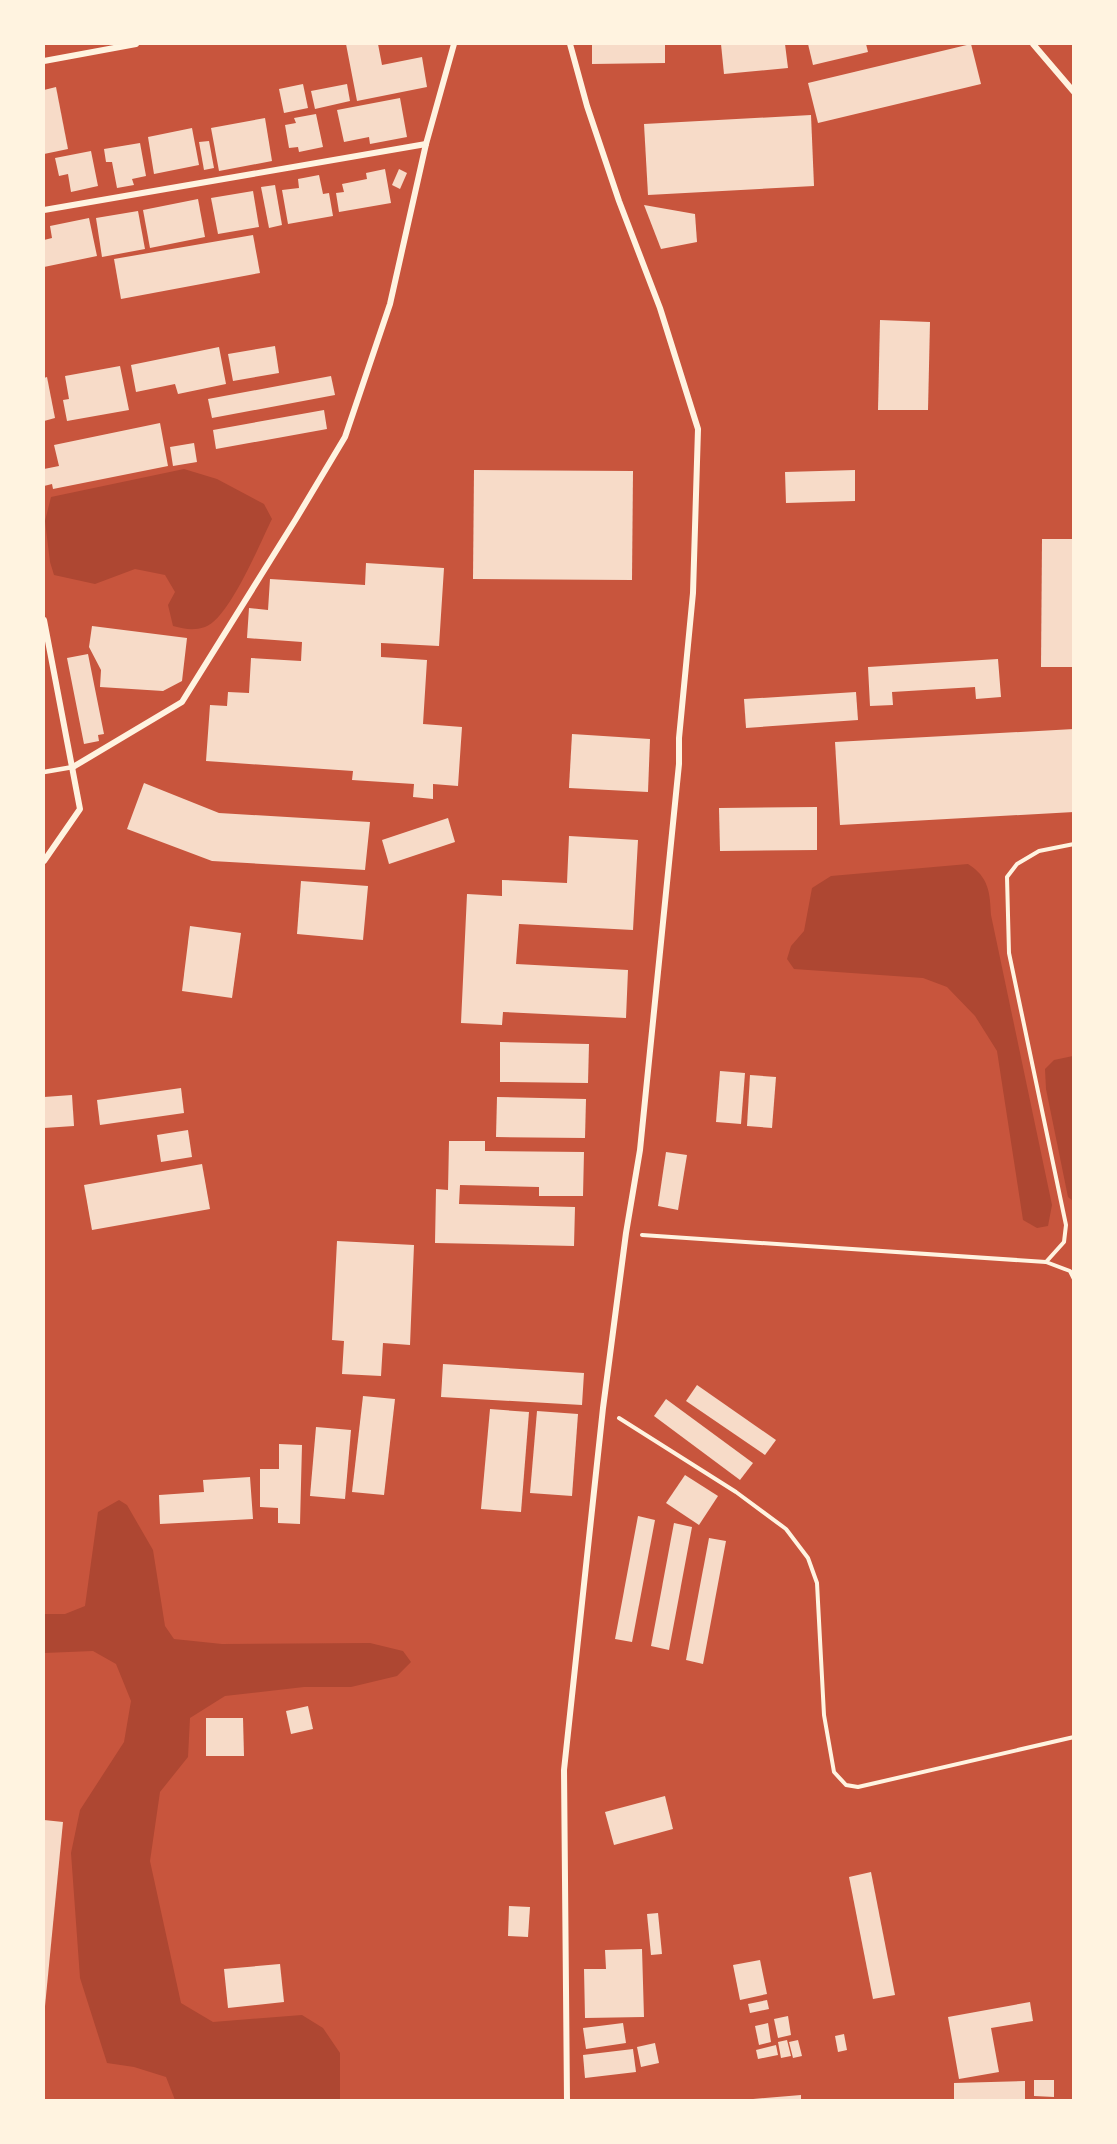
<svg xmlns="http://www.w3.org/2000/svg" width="1117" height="2144" font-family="Rubik,sans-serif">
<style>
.green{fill:#ae4732}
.building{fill:#f7dbc8}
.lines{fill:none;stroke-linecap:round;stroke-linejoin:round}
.path{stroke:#fff3e0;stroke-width:4}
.service{stroke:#fff3e0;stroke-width:4.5}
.minor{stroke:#fff3e0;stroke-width:6}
</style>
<rect width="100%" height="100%" fill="#c8553d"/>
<g class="green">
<path d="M 184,469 L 217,479 L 264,504 L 272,519 C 260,543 229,619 205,627 C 193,631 185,629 173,626 L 168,605 L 175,592 L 165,575 L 135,569 L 95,584 L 54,575 L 50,562 L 45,521 L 51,497 Z"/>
<path d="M 968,864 C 989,877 990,893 991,915 L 1052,1205 L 1048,1226 L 1037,1228 L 1023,1220 L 997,1051 L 975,1016 L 947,987 L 923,978 L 794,969 L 787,959 L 791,946 L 804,931 L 812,888 L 831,876 Z"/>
<path d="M 1073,1056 L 1074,1056 L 1073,1201 L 1068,1197 L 1046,1089 L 1045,1069 L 1054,1060 Z"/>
<path d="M 119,1500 L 127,1505 L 153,1550 L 165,1626 L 174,1639 L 222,1644 L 370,1643 L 403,1651 L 411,1662 L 397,1676 L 351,1687 L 304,1687 L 225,1696 L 190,1718 L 188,1757 L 160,1792 L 150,1861 L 181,2003 L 213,2022 L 302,2015 L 323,2028 L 340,2053 L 340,2100 L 175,2100 L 166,2077 L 134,2067 L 107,2063 L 80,1978 L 71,1853 L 80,1810 L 124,1742 L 131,1701 L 116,1664 L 93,1651 L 44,1653 L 44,1614 L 65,1614 L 85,1606 L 98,1512 Z"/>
</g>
<g class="building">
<path d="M 346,44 L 378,44 L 382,65 L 422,57 L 427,87 L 357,101 Z"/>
<path d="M 592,44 L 665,44 L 665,63 L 592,64 Z"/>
<path d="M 721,44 L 785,44 L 788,68 L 724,74 Z"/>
<path d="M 808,44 L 866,44 L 868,52 L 813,65 Z"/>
<path d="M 971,44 L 981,84 L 818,123 L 808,83 Z"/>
<path d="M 303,84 L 308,108 L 284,113 L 279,89 Z"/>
<path d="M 347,84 L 350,101 L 315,109 L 311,91 Z"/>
<path d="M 56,87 L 68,149 L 44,154 L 44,90 Z"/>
<path d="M 400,98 L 407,137 L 370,144 L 369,137 L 344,142 L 337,110 Z"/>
<path d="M 316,114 L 323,147 L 299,152 L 298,147 L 289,148 L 285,125 L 296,123 L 294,118 Z"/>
<path d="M 811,115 L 814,186 L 648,195 L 644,124 Z"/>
<path d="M 265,118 L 272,161 L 219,171 L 211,128 Z"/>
<path d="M 192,128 L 199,165 L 154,174 L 148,137 Z"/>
<path d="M 209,141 L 214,168 L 204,170 L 199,142 Z"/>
<path d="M 140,143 L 146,176 L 132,179 L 134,185 L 117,188 L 112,162 L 106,162 L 104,149 Z"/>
<path d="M 91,151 L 98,186 L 71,192 L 68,174 L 59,176 L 55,158 Z"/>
<path d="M 385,169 L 391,203 L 339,212 L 336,193 L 344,192 L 342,184 L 367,179 L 366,173 Z"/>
<path d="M 399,169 L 407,173 L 400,189 L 392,185 Z"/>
<path d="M 319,175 L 323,194 L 329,193 L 333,216 L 288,224 L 282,190 L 299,188 L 298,179 Z"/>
<path d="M 275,185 L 282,225 L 269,228 L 261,187 Z"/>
<path d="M 253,191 L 259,227 L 218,234 L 211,198 Z"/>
<path d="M 198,199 L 205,237 L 150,248 L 143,210 Z"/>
<path d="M 644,205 L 695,214 L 697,242 L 661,249 Z"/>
<path d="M 138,211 L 145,249 L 102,257 L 96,218 Z"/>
<path d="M 89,218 L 97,256 L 44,267 L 44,240 L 52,238 L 50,226 Z"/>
<path d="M 253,235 L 260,273 L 121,299 L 114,259 Z"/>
<path d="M 880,320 L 930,322 L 928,410 L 878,410 Z"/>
<path d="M 275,346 L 279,373 L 233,381 L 228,354 Z"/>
<path d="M 219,347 L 226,384 L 178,394 L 175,384 L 136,392 L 131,365 Z"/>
<path d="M 120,366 L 129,410 L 67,421 L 63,400 L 69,399 L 65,376 Z"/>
<path d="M 331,376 L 335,395 L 212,418 L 208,399 Z"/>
<path d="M 47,377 L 55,418 L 44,421 L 44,378 Z"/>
<path d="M 324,410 L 327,429 L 216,449 L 213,430 Z"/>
<path d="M 160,423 L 168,466 L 53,489 L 52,484 L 44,486 L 44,469 L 59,466 L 54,445 Z"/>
<path d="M 194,443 L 197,462 L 173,466 L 170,447 Z"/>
<path d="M 474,470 L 633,471 L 632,580 L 473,579 Z"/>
<path d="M 855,470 L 855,501 L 786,503 L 785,472 Z"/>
<path d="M 1042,539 L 1074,539 L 1074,667 L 1041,667 Z"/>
<path d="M 366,563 L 444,568 L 439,646 L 381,643 L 381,657 L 427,660 L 423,724 L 462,727 L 458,786 L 433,784 L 433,799 L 413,797 L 414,784 L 352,780 L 353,771 L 206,761 L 210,705 L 227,706 L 228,692 L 249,693 L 251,658 L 301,661 L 302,642 L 247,638 L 249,608 L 268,610 L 270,579 L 365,585 Z"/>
<path d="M 92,626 L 187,638 L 182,681 L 163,691 L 100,687 L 101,670 L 89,647 Z"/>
<path d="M 88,654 L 104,734 L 98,735 L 99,741 L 84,744 L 67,658 Z"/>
<path d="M 998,659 L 1001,697 L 976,699 L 975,687 L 892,692 L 893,705 L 870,706 L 868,667 Z"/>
<path d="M 856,692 L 858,720 L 746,728 L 744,699 Z"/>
<path d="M 1074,729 L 1074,812 L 840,825 L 835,742 Z"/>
<path d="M 572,734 L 650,739 L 648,792 L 569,788 Z"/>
<path d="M 144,783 L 219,813 L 370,822 L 365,870 L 212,861 L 127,829 Z"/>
<path d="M 817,807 L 817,850 L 720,851 L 719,808 Z"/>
<path d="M 448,818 L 455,842 L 389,864 L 382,840 Z"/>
<path d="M 569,836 L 638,840 L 633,930 L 519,924 L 516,964 L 628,970 L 626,1018 L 503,1012 L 502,1025 L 461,1023 L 467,894 L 502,896 L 502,880 L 567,883 Z"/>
<path d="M 301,881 L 368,886 L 363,940 L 297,934 Z"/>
<path d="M 190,926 L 241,933 L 232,998 L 182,991 Z"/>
<path d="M 500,1042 L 589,1044 L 588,1083 L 500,1082 Z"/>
<path d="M 720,1071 L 745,1073 L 741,1124 L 716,1122 Z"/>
<path d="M 750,1075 L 776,1077 L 772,1128 L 747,1126 Z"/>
<path d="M 181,1088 L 184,1113 L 100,1125 L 97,1100 Z"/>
<path d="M 72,1095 L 74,1126 L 44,1128 L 44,1097 Z"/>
<path d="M 497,1097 L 586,1099 L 585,1138 L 496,1137 Z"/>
<path d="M 188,1130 L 192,1157 L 161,1162 L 157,1135 Z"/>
<path d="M 449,1141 L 485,1141 L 485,1151 L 584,1152 L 583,1196 L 539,1196 L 539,1187 L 460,1185 L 459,1204 L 575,1207 L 574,1246 L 435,1243 L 436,1189 L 448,1190 Z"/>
<path d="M 666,1152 L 687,1155 L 678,1210 L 658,1206 Z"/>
<path d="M 202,1164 L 210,1209 L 92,1230 L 84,1185 Z"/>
<path d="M 337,1241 L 414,1245 L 410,1345 L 383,1343 L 381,1376 L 342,1374 L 344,1341 L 332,1340 Z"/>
<path d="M 443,1364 L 584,1373 L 582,1405 L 441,1397 Z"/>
<path d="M 697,1385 L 776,1440 L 765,1455 L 686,1401 Z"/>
<path d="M 363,1396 L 395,1399 L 384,1495 L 352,1492 Z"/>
<path d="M 666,1399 L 753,1463 L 740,1480 L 654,1416 Z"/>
<path d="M 490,1409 L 529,1412 L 521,1512 L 481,1509 Z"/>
<path d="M 537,1411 L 578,1414 L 572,1496 L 530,1493 Z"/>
<path d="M 316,1427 L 351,1430 L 345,1499 L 310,1496 Z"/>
<path d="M 279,1444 L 302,1445 L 300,1524 L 278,1523 L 278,1508 L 260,1507 L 260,1469 L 279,1469 Z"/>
<path d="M 685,1475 L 718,1496 L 699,1525 L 666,1503 Z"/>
<path d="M 250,1477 L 253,1519 L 160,1524 L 159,1495 L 204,1492 L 203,1480 Z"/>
<path d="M 638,1516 L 655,1520 L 632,1642 L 615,1639 Z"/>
<path d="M 674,1523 L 692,1527 L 669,1650 L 651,1646 Z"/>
<path d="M 709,1538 L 726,1541 L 703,1664 L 686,1660 Z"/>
<path d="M 308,1706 L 313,1729 L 291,1734 L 286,1711 Z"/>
<path d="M 206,1718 L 243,1718 L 244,1756 L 206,1756 Z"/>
<path d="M 665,1796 L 673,1829 L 614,1845 L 605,1812 Z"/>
<path d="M 44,1820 L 63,1822 L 45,2006 L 44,2006 Z"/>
<path d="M 871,1872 L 895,1995 L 873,1999 L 849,1877 Z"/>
<path d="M 509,1906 L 530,1907 L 528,1937 L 508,1936 Z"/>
<path d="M 658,1913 L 662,1954 L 651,1955 L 647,1914 Z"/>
<path d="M 642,1949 L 644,2017 L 585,2018 L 584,1969 L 606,1969 L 605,1950 Z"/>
<path d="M 760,1960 L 767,1994 L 740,2000 L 733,1965 Z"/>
<path d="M 280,1964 L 284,2002 L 228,2008 L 224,1969 Z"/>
<path d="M 767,2000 L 769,2009 L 750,2013 L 748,2004 Z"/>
<path d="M 1030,2002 L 1033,2021 L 991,2028 L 999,2072 L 959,2079 L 948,2017 Z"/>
<path d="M 788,2016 L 791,2035 L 778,2038 L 774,2019 Z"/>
<path d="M 623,2023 L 626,2043 L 586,2049 L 583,2028 Z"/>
<path d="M 768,2023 L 771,2042 L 759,2045 L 755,2026 Z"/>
<path d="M 844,2034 L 847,2050 L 838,2052 L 835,2036 Z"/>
<path d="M 787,2040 L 791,2056 L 781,2058 L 778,2042 Z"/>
<path d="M 798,2040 L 802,2056 L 793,2058 L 789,2042 Z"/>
<path d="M 655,2043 L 659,2063 L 641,2067 L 637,2047 Z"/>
<path d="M 776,2045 L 778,2055 L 758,2059 L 756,2050 Z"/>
<path d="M 633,2049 L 636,2072 L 585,2078 L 583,2055 Z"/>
<path d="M 1034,2080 L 1054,2080 L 1054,2097 L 1034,2096 Z"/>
<path d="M 1025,2081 L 1025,2100 L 954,2100 L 954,2083 Z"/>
<path d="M 801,2095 L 801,2100 L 753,2100 L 753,2099 Z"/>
</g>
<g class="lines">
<g class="path">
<path d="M 642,1235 L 1046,1262 L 1070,1271 L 1074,1279"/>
<path d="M 1046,1262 L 1064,1242 L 1066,1225 L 1009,953 L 1007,877 L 1017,864 L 1039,851 L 1074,844"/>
<path d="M 619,1418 L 736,1492 L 786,1529 L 808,1558 L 817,1583 L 824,1715 L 834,1772 L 846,1785 L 858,1787 L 1074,1737"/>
</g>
<path class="service" d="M 44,772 L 73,767"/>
<g class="minor">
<path d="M 1033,44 L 1074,92"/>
<path d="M 44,61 L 136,44"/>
<path d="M 44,210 L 426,144"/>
<path d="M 44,620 L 80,809 L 44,861"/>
<path d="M 73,767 L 182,702 L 296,519 L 345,437 L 390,304 L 426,144 L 454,44"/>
<path d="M 567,2100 L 564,1770 L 603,1408 L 626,1233 L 640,1150 L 679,764 L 679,738 L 693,593 L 698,429 L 660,308 L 619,201 L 587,106 L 570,44"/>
</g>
</g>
<rect width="1117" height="2144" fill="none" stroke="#fff3e0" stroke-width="90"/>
</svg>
